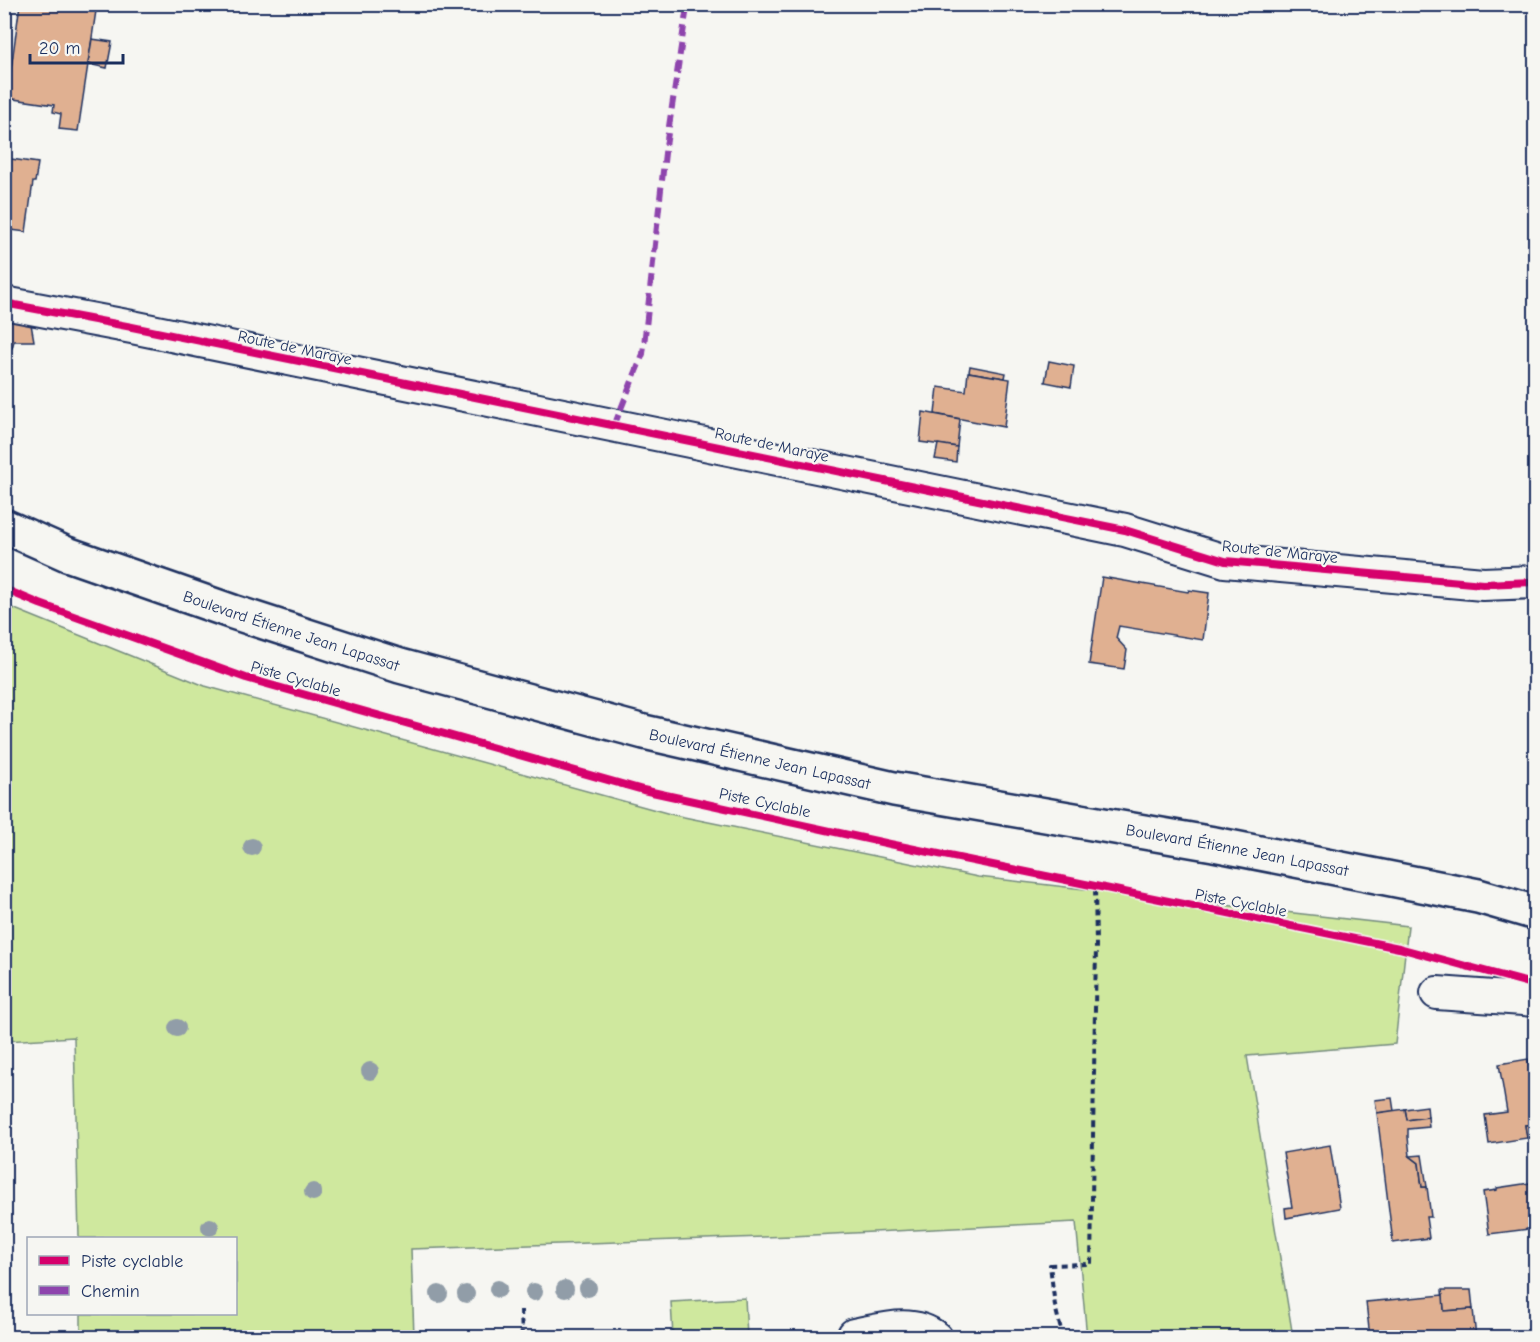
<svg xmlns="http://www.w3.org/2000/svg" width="1540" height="1342" font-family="'Comic Neue',sans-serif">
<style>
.green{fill:#cfe89e;stroke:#758c7e;stroke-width:1.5}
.building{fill:#e0b091;stroke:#1b2f5e;stroke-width:1.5}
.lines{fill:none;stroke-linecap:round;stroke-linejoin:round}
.minor-casing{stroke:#1b2f5e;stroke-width:36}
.major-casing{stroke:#1b2f5e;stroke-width:38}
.path{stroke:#1b2f5e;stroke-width:4;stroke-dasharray:6 4.5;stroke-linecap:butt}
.minor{stroke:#f6f6f2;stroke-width:32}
.major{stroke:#f6f6f2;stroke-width:33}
.quiet{stroke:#8e44ad;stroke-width:6;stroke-dasharray:12 6;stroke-linecap:butt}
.cycleway-casing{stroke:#f6f6f2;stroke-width:11}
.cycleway{stroke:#d6006c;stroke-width:8}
.tree{fill:#919da8}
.labels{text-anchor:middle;stroke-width:4.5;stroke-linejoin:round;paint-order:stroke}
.street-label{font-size:16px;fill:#1b2f5e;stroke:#f6f6f2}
</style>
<rect width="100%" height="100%" fill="#f6f6f2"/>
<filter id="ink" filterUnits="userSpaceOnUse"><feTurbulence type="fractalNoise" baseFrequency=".0167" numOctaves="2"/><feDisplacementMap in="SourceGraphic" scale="12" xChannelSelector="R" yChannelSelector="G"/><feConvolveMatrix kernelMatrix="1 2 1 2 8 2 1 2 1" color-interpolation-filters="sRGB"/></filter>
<g filter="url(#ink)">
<g class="green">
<path d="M 5,605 L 205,686 L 674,815 L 978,877 L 1408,926 L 1395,1044 L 1247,1056 L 1293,1337 L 1087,1337 L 1076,1222 L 792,1236 L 411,1249 L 414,1337 L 81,1337 L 81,1314 L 236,1314 L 236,1238 L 79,1238 L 74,1037 L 5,1041 Z"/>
<path d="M 745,1298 L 747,1337 L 673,1337 L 671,1302 Z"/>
</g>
<g class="building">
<path d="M 20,4 L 97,4 L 78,131 L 59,129 L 61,114 L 53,112 L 54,105 L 7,98 Z"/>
<path d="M 92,39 L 112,42 L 107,68 L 88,64 Z"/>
<path d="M 4,158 L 38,163 L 35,182 L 33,182 L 26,232 L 4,229 Z"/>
<path d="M 4,318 L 31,324 L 34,341 L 14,341 L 12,348 L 4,347 Z"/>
<path d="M 1049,361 L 1074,366 L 1071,387 L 1045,382 Z"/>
<path d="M 970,366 L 1006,373 L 1005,378 L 969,372 Z"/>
<path d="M 968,372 L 1010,379 L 1004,427 L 935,414 L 938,387 L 966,391 Z"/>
<path d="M 923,412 L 960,419 L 957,447 L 920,442 Z"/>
<path d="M 938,444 L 957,447 L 956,462 L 935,459 Z"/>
<path d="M 1102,577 L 1188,592 L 1189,590 L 1209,593 L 1203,640 L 1119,626 L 1116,638 L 1127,650 L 1124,669 L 1089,664 Z"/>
<path d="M 1528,1059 L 1536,1109 L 1536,1124 L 1525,1125 L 1527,1138 L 1489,1144 L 1485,1115 L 1507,1112 L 1499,1064 Z"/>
<path d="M 1392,1098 L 1394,1111 L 1377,1113 L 1375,1100 Z"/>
<path d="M 1427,1106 L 1428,1117 L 1407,1120 L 1405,1109 Z"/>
<path d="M 1405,1109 L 1407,1120 L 1428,1117 L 1429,1127 L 1408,1129 L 1408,1137 L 1410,1156 L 1419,1163 L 1422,1187 L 1427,1187 L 1431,1217 L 1426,1217 L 1429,1238 L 1393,1243 L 1377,1113 Z"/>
<path d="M 1536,1124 L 1536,1137 L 1527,1138 L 1525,1125 Z"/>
<path d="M 1330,1145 L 1340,1208 L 1286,1218 L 1285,1208 L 1292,1207 L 1283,1153 Z"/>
<path d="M 1422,1155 L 1427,1187 L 1422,1187 L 1419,1163 L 1410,1156 Z"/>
<path d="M 1536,1182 L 1536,1228 L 1489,1234 L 1483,1192 L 1497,1190 L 1497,1188 Z"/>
<path d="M 1442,1290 L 1471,1290 L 1473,1309 L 1444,1311 Z"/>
<path d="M 1443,1295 L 1444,1311 L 1473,1309 L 1476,1338 L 1370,1338 L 1366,1302 Z"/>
</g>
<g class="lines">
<defs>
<g id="minor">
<path d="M 4,303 L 132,327 L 1125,530 L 1225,561 L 1483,584 L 1536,582"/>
<path d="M 1437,993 L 1536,1000"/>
<path d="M 854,1335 C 881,1330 913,1319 936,1338"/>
</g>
<g id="major">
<path id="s1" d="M 4,526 L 67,554 L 233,612 L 400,666 L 644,732 L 894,789 L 1214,844 L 1478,896 L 1536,913"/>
</g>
</defs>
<use href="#minor" class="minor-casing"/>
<use href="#major" class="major-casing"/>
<g class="path">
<path d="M 521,1310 L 522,1338"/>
<path d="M 1063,1338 L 1055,1306 L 1050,1265 L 1091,1264 L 1096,945 L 1095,886"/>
</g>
<use href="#minor" class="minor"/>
<use href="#major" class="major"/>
<path class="quiet" d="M 614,426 L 643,354 L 665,153 L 687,7"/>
<defs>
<g id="cycleway">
<path d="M 4,303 L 132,327 L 1125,530 L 1225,561 L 1483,584 L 1536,582"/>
<path d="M 4,589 L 40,604 L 246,678 L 643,790 L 890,844 L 1399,948 L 1536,985"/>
</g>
</defs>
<use href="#cycleway" class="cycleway-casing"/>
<use href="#cycleway" class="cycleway"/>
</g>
<g class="tree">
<circle cx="252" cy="847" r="9"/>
<circle cx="177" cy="1028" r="9"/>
<circle cx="370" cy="1071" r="9"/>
<circle cx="313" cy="1192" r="9"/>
<circle cx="210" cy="1227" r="9"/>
<circle cx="588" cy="1288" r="9"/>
<circle cx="498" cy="1289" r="9"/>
<circle cx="565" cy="1289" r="9"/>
<circle cx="534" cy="1292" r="9"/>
<circle cx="439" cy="1294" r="9"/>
<circle cx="466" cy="1294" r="9"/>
</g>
</g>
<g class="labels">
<g class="street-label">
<text transform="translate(295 347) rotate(12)" y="6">Route de Maraye</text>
<text transform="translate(772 444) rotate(12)" y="6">Route de Maraye</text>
<text transform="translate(1280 551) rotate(6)" y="6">Route de Maraye</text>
<text dy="6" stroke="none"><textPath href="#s1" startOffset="306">Boulevard Étienne Jean Lapassat</textPath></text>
<text transform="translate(296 678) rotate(16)" y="6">Piste Cyclable</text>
<text dy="6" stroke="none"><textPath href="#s1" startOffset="792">Boulevard Étienne Jean Lapassat</textPath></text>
<text transform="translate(765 802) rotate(12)" y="6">Piste Cyclable</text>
<text dy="6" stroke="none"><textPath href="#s1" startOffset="1278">Boulevard Étienne Jean Lapassat</textPath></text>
<text transform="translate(1241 902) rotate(11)" y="6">Piste Cyclable</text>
</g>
</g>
<rect width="1540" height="1342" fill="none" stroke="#f6f6f2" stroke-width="24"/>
<rect x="12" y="12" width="1516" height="1318" fill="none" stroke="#1b2f5e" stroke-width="2" filter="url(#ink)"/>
<rect x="27" y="1237" width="210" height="78" fill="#f6f6f2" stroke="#9ea6b7" stroke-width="1.5"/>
<rect x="39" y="1256" width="30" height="9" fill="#d6006c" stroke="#9ea6b7" stroke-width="1.5"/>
<text x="81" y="1267" font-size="18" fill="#1b2f5e">Piste cyclable</text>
<rect x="39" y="1286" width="30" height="9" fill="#8e44ad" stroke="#9ea6b7" stroke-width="1.5"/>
<text x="81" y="1297" font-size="18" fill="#1b2f5e">Chemin</text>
<path d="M30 54v9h93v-9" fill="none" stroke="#1b2f5e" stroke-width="3"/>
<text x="39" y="54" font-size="18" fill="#1b2f5e" stroke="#f6f6f2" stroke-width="4.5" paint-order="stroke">20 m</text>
</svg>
